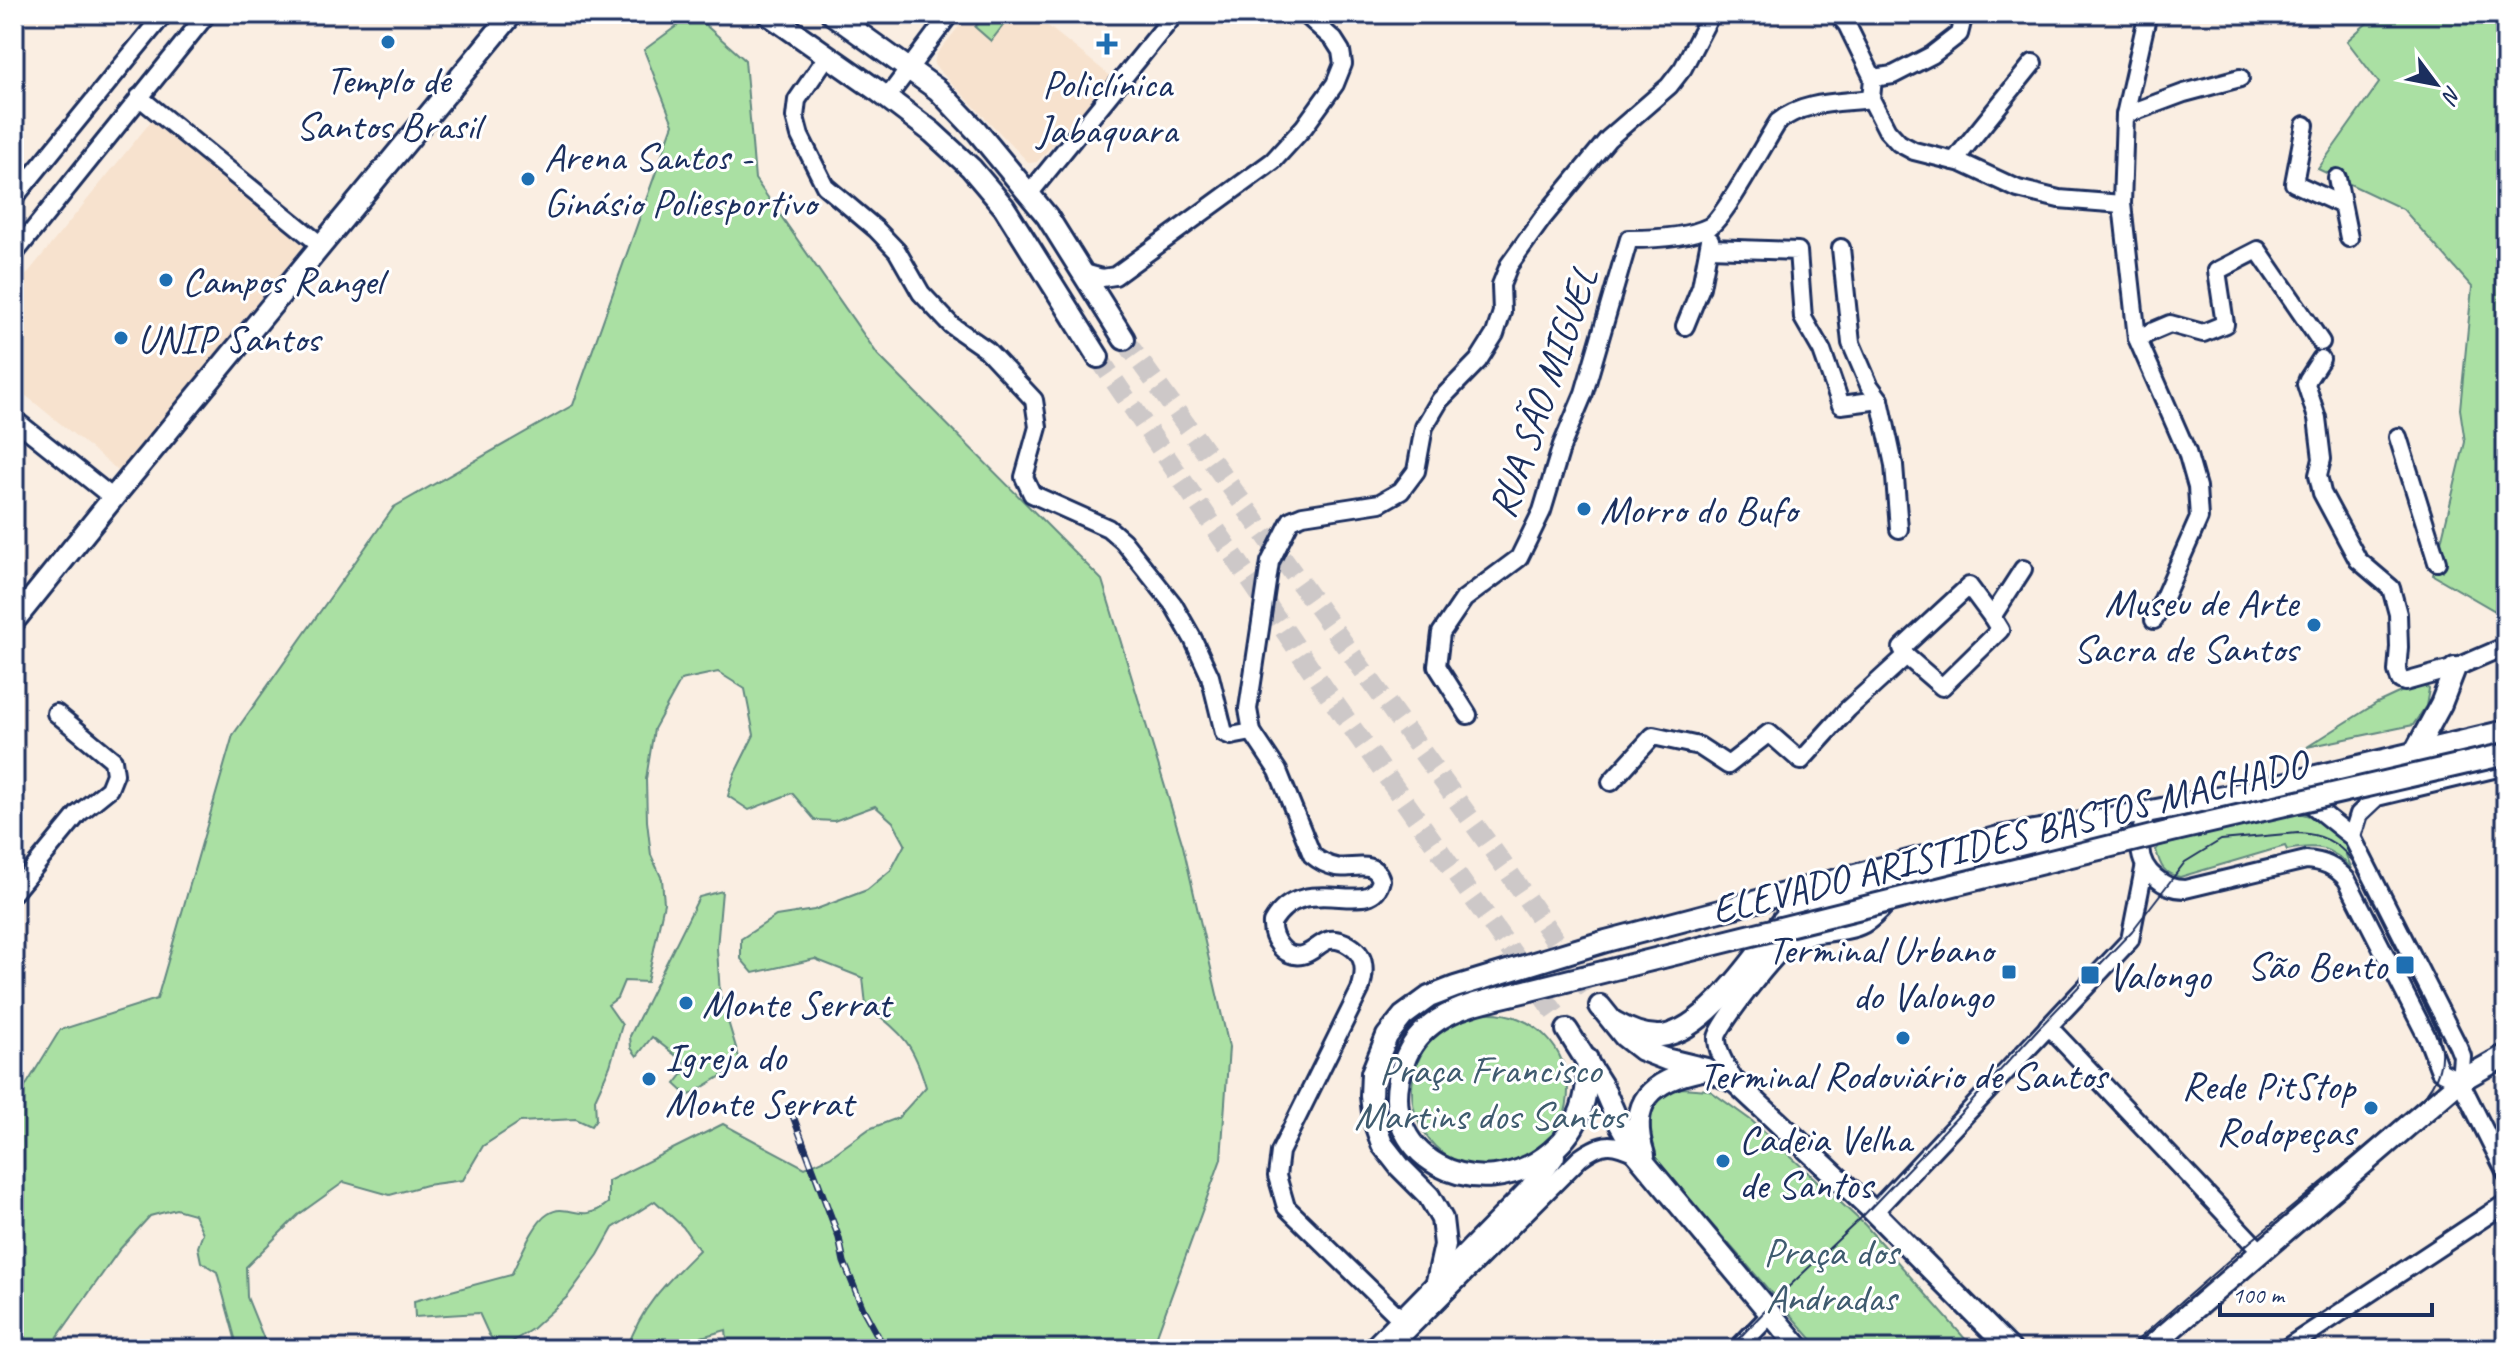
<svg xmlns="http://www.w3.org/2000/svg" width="2520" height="1363" font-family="Caveat,sans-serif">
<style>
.built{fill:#f7e2ce}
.green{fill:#aae0a3;stroke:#628880;stroke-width:2}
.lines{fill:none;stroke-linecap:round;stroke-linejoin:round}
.major-tunnel{stroke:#cdc8c8;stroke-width:20;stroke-dasharray:20 10;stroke-linecap:butt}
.minor-casing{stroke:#1b2f5e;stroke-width:22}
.major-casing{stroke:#1b2f5e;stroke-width:26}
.minor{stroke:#fff;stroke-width:16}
.major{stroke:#fff;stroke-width:20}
.tram{stroke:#1b2f5e;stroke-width:2}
.rail-casing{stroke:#1b2f5e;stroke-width:7}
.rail{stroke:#fff;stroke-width:4;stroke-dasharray:12;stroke-linecap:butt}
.major-bridge-casing{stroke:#1b2f5e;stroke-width:26;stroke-linecap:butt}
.major-bridge{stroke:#fff;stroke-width:20}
.poi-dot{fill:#1f6fb2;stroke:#fff;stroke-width:3}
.labels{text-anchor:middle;stroke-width:6;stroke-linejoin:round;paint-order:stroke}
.poi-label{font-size:40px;fill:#1b2f5e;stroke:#fff;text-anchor:start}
.street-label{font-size:40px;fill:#1b2f5e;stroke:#fff}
.park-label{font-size:40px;fill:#3f5b6f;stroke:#fff}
</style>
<rect width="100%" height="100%" fill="#faeee2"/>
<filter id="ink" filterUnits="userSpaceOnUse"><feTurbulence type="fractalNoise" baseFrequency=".0125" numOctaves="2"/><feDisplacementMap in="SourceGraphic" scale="16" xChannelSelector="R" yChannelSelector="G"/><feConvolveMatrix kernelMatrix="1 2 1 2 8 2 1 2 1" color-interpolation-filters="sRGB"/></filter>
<g filter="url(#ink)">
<g class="built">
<path d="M 969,14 L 1033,14 L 1113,78 L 1037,162 L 1029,163 L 934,65 L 936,55 Z"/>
<path d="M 157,114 L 310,238 L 120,472 L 14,386 L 14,290 Z"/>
</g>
<g class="green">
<path d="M 693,14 L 745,60 L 755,179 L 878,355 L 1102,580 L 1183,846 L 1229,1047 L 1221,1159 L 1152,1349 L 728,1349 L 726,1330 L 698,1338 L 689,1349 L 627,1349 C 641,1306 668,1281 699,1250 L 683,1227 L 655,1201 L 613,1228 L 598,1255 L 567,1297 L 532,1329 L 501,1349 L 489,1335 L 479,1313 L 415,1317 L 414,1301 L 511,1275 C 519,1260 533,1223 548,1214 C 568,1201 581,1226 608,1203 L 608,1181 L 723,1124 L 805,1168 L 830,1157 L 869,1129 L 898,1118 L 926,1087 C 913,1041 902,1034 866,1005 L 863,978 L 815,959 L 753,973 L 741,959 L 741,939 L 776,916 L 814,910 L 867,890 L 891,870 L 905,844 L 893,822 L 875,806 L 834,821 L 815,820 L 792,793 L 749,810 L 728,796 L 734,775 L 754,735 L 745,689 L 718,672 L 681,680 L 654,729 L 646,779 L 647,821 L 651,855 L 662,879 L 664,903 L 647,982 L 624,981 L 617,998 L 608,1005 L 622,1025 L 610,1066 L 595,1099 L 596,1119 L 591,1126 L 576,1119 L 520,1122 L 483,1146 L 463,1180 L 426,1185 L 390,1195 L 344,1182 L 298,1215 L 246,1267 L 247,1297 L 268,1349 L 238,1349 L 217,1272 L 201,1262 L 198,1247 L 203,1233 L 194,1214 L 176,1209 L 150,1216 L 120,1249 L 49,1349 L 14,1349 L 14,1105 L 60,1030 L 157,999 L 233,735 L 394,507 L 573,405 L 673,124 L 644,50 Z"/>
<path d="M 985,14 L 1012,14 L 991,41 L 975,27 Z"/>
<path d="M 2377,14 L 2506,14 L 2506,606 L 2497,612 L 2433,575 L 2465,442 L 2460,409 L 2472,287 L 2403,209 L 2318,169 L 2379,83 L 2347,41 Z"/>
<path d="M 2420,683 L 2429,689 L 2426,706 L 2413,725 L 2307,747 L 2377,703 Z"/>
<path d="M 2294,813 C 2319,814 2337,832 2351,851 L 2346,855 L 2352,869 C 2331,846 2317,844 2287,850 L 2285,846 L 2180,877 C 2163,874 2160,865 2156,850 L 2159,846 Z"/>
<path d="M 722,891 L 717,948 L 720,995 L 741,1064 L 688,1096 L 675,1084 L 689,1066 L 652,1037 L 637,1056 L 631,1048 L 630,1036 L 699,897 Z"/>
<circle cx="1490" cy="1091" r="78"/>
<path d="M 1681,1088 L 1709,1090 L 1752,1121 L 1865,1225 L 1974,1349 L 1820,1349 L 1655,1159 L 1644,1141 L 1651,1102 L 1665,1093 Z"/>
</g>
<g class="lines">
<g class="major-tunnel">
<path d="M 1124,339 L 1505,867 L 1600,1006"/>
<path d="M 1098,357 L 1328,694 L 1567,1030"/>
</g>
<defs>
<g id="minor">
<path d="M 1838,14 L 1847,25 L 1873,78 L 1871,99 L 1887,130 L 1899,143 L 1914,151 L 1962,163 L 2018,189 L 2059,199 L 2122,204"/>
<path d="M 2146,22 L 2125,115 L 2122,204 L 2137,338 L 2187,452 L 2197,487 L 2199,518 L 2154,620"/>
<path d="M 828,55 L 797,100 L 795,117 L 800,136 L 825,186 L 876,229 L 897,251 L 921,293 L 951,325 L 987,350 L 1034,400 L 1038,427 L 1024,477 L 1032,494 L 1108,528 L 1123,541 L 1173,604 L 1193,639 L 1210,676 L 1224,733 L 1231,736 L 1252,732"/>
<path d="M 1873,78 L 1893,75 L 1932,55 L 1959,34 L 1964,14"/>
<path d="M 139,97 L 322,246"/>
<path d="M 887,98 L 950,14"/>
<path d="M 2125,115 L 2184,93 L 2240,78"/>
<path d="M 2305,125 L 2294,183 L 2342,205"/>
<path d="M 1954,161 L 2033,63"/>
<path d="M 2337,178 L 2349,238"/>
<path d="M 1029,194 L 1175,14"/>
<path d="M 14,198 L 164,14"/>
<path d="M 1709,248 L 1798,251 L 1803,318 L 1822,351 L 1841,405 L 1880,400"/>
<path d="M 1841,248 L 1851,343 L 1869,385 L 1880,400 L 1894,465 L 1899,529"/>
<path d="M 14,254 L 207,14"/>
<path d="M 1084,273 L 1102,278 L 1115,276 L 1273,161 L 1304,127 L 1335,84 L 1343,64 L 1341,51 L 1334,40 L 1305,14"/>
<path d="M 1685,326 L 1701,287 L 1710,240"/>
<path d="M 2137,338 L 2170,324 L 2203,333 L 2225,324 L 2217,271 L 2258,250 L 2321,342"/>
<path d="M 2321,359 L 2308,379 L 2306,384 L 2317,418 L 2322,459 L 2318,475 L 2322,493 L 2358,560 L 2391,588 L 2398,614 L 2399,647 L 2397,671 L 2400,680 L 2405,682 L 2455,668 L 2506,646"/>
<path d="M 14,419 L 113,498"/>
<path d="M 2398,437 L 2437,562"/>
<path d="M 1906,656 L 1902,648 L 1969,586 L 1992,617"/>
<path d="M 1468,715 L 1437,666 L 1441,633 L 1464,599 L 1519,558 L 1542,511 L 1562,445 L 1584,393 L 1629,239 C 1653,239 1687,238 1709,227 C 1724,219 1765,142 1778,122 C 1803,101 1840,103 1871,99"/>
<path d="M 1611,782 L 1653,736 L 1699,746 L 1728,765 L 1769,733 L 1801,761 L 1848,709 L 1906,656 L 1942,687 L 2000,630 L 1992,617 L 2023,569"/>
<path d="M 2302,797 L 2352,837 L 2458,1046 L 2462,1056 L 2460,1081 L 2506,1173"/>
<path d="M 2146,812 C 2139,837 2134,861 2156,878 C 2165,886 2173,889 2185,889 L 2306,860 C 2323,861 2335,866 2347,880 L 2427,1037 L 2440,1071 L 2460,1081"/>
<path d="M 2352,837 L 2359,814 L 2377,797 L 2506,766"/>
<path d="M 14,892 L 78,814 L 109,789 L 115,774 L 113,760 L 56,713"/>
<path d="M 2048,1026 L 2261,1252"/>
<path d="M 1736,1083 C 1729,1070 1717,1054 1717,1038 C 1718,1025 1780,948 1792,941 C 1814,930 1844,935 1864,924 C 1875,918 1883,908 1891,899"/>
<path d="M 1874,1212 L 2130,940 L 2144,869"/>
<path d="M 1402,1320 L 1286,1207 L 1277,1176 L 1280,1152 L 1360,990 C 1366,972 1366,955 1349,945 C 1344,942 1337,939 1330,940 C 1320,942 1313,953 1302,955 C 1284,959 1271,938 1272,923 C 1303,868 1372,922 1381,880 C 1375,858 1352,870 1336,867 C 1327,865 1319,861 1312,855 L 1278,771 L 1252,732 L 1248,709 L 1270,562 L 1291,520 L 1303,515 L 1380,503 L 1401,491 L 1416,471 L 1424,427 L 1440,400 L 1478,361 L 1495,334 L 1502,312 L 1501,285 L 1509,265 L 1542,219 L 1608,139 L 1669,86 L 1683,68 L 1711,14"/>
<path d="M 1389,1349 L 1580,1158 C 1603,1141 1612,1142 1637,1154"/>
<path d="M 1737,1349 L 1770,1315"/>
<path d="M 2285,1349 L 2506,1203"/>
</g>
<g id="major">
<path d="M 768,14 L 878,91 L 932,132 L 971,168 L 1004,207 L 1098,357"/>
<path d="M 832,14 L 938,90 L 977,131 L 1047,216 L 1124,339"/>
<path d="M 14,621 L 113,498 L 512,14"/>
<path d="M 2414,754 L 2441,704 L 2455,668"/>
<path d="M 1530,990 C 1501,998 1464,1003 1438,1020 C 1423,1030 1410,1045 1404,1062 C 1368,1157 1481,1212 1552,1151 C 1580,1128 1590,1094 1587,1059"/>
<path d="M 1600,1006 L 1624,1036 L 1642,1050 L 1665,1059 L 1706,1069 L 1736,1083 L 1871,1209 L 2010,1349"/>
<path d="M 1614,1022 C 1628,1030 1645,1037 1661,1036 C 1699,1032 1742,975 1763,947 C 1772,936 1779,922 1790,913 C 1803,903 1822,900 1837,896 L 2095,833 L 2111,826"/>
<path d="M 1567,1030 L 1603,1087 L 1616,1117 L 1637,1154 L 1800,1349"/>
<path d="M 1644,1155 C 1627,1101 1652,1080 1702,1070"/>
<path d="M 1436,1286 L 1445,1245 L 1442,1219 L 1429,1196 L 1400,1167 L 1382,1144 L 1374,1121 L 1371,1096 L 1372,1073 L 1387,1036 L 1403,1016 L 1429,997 L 1455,987 L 1606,941 L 1999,837 L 2146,812 L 2249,792 L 2506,731"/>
<path d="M 1373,1349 L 1529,1190 L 1554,1156"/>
<path d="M 2148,1349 L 2460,1081 L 2506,1055"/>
</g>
</defs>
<use href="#minor" class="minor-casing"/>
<use href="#major" class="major-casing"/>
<use href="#minor" class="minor"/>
<use href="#major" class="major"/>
<path class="tram" d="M 1729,1349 L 1780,1295 L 1862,1217 L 1964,1110 L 2038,1029 L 2132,931 L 2185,862 L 2221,840 L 2298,833 C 2322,834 2337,842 2352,860 L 2438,1032 C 2446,1060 2439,1081 2419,1102 L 2251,1241 L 2127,1349"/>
<defs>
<path id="rail" d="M 790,1108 L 839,1238 L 844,1262 L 863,1309 L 885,1349"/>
</defs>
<use href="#rail" class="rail-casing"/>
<use href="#rail" class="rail"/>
<defs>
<path id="major-bridge" d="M 1530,990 L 2172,831 L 2506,754"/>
</defs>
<use href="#major-bridge" class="major-bridge-casing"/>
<use href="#major-bridge" class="major-bridge"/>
</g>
</g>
<g class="poi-dot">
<circle cx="388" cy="42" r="8"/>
<path d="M1103 32h8v8h8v8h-8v8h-8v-8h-8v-8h8z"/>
<circle cx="528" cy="179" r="8"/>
<circle cx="166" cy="280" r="8"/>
<circle cx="121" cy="338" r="8"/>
<circle cx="1584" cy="509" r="8"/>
<circle cx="2314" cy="625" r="8"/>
<rect x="2395" y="955" width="20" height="20" rx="4"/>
<rect x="2001" y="964" width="16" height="16" rx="4"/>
<rect x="2080" y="965" width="20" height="20" rx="4"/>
<circle cx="686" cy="1003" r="8"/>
<circle cx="1903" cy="1038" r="8"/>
<circle cx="649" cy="1079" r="8"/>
<circle cx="2371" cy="1108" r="8"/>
<circle cx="1723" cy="1161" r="8"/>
</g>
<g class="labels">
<g class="poi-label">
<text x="388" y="93" text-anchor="middle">Templo de<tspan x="388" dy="46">Santos Brasil</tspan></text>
<text x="1107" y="97" text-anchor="middle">Policlínica<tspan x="1107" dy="46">Jabaquara</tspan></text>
<text x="544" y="170">Arena Santos -<tspan x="544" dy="46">Ginásio Poliesportivo</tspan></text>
<text x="182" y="294">Campos Rangel</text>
<text x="137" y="352">UNIP Santos</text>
<text x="1600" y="523">Morro do Bufo</text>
<text x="2298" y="616" text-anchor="end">Museu de Arte<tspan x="2298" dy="46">Sacra de Santos</tspan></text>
<text x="1993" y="963" text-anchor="end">Terminal Urbano<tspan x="1993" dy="46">do Valongo</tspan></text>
<text x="2387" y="979" text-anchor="end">São Bento</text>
<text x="2108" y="989">Valongo</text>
<text x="702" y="1017">Monte Serrat</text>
<text x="665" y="1070">Igreja do<tspan x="665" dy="46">Monte Serrat</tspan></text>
<text x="1903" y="1089" text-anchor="middle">Terminal Rodoviário de Santos</text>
<text x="2355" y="1099" text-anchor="end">Rede PitStop<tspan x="2355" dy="46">Rodopeças</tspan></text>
<text x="1739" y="1152">Cadeia Velha<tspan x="1739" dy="46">de Santos</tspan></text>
</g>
<g class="street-label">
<text transform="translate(1542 392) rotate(-71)" y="14">RUA SÃO MIGUEL</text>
<text transform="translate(2009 836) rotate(-14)" y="14">ELEVADO ARISTIDES BASTOS MACHADO</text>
</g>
<g class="park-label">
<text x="1490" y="1083">Praça Francisco<tspan x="1490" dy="46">Martins dos Santos</tspan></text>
<text x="1831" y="1265">Praça dos<tspan x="1831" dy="46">Andradas</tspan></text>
</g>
</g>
<rect width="2520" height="1363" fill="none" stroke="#fff" stroke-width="48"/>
<rect x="24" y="24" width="2472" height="1315" fill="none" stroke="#1b2f5e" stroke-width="3" filter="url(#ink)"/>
<g transform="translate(2436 84) rotate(122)" stroke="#ffffff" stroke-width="6" paint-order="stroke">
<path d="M0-6L14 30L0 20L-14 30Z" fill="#1b2f5e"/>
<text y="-12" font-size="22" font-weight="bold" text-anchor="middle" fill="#1b2f5e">N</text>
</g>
<path d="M2220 1303v12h212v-12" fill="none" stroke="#1b2f5e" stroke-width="4"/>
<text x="2232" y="1303" font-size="24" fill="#1b2f5e" stroke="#ffffff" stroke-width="6" paint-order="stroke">100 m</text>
</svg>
